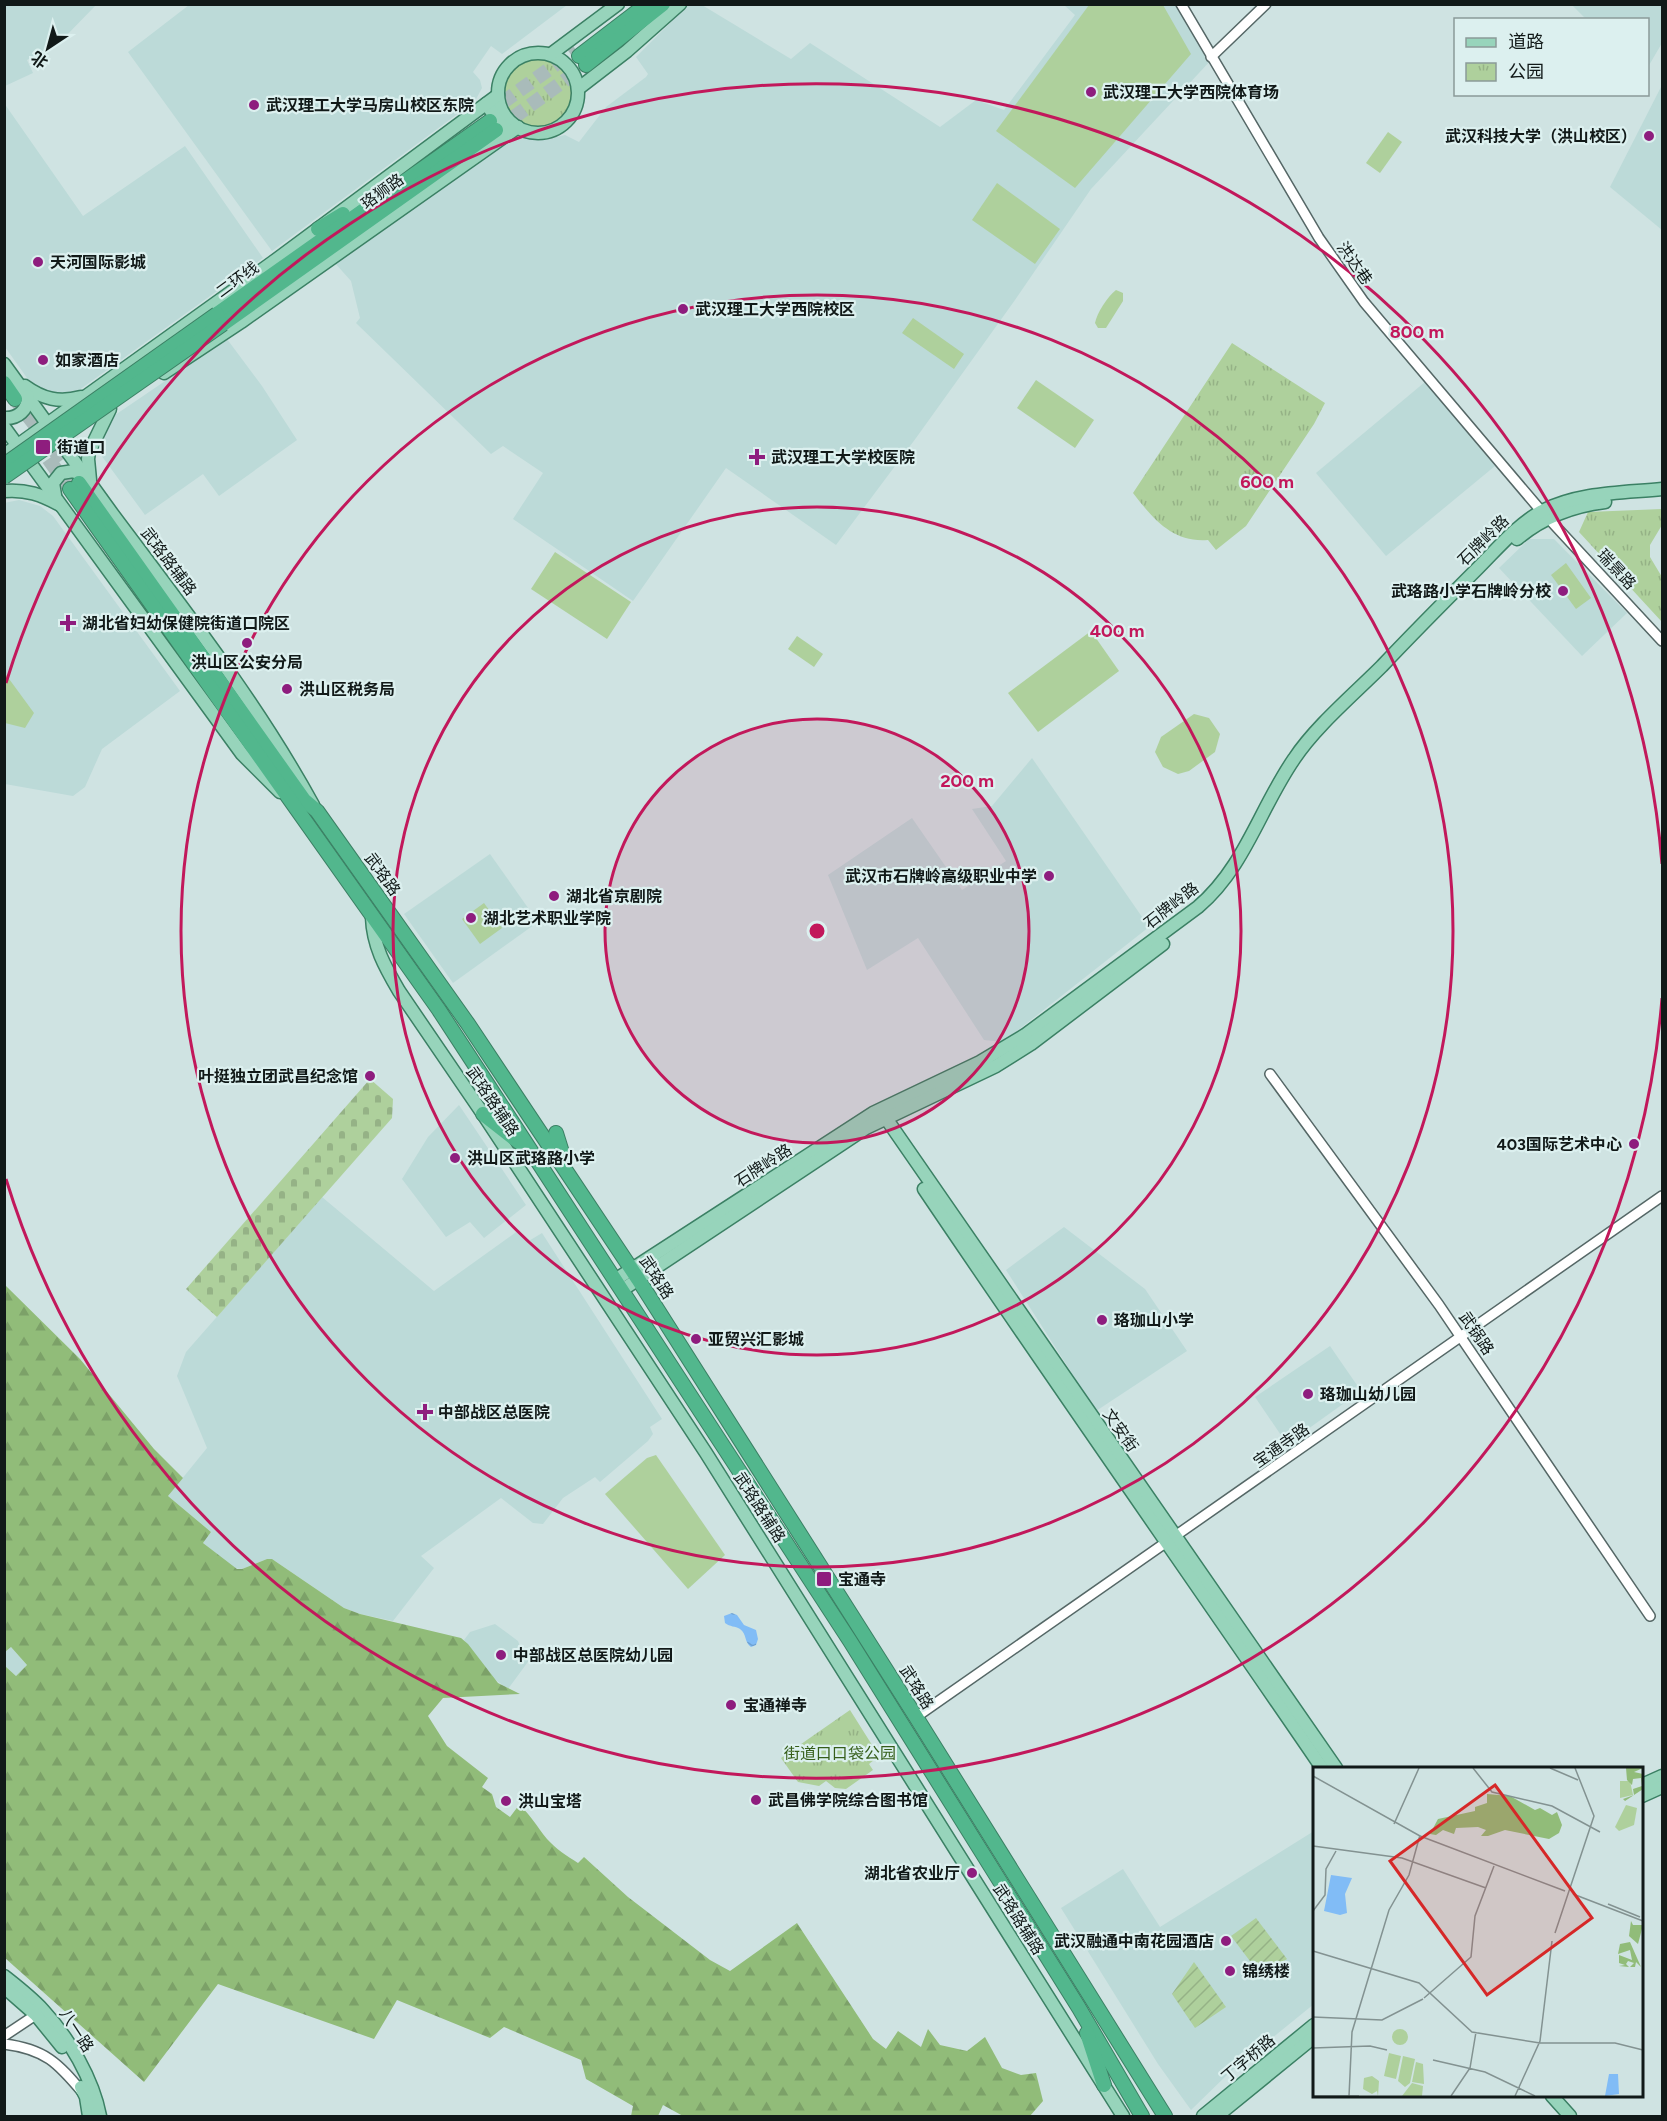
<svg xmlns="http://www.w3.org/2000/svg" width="1667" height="2121" font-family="Figtree,'Noto Sans SC',sans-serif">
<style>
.built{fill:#bcdad8}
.grass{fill:#aed09c}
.forest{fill:url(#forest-firs)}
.cemetery{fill:url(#cemetery-stones)}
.park{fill:url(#park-tufts)}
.garden{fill:url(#garden-furrows)}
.water{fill:url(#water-ripples)}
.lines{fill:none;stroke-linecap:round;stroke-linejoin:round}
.highway-tunnel{stroke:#a9bbba;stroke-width:14;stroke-dasharray:14 7;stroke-linecap:butt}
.minor-casing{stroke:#556766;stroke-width:12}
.major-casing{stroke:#3b8064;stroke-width:15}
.highway-casing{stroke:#3b8064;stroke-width:16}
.minor{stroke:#fff;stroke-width:9}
.major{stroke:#97d4bb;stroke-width:12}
.highway{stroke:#52b78d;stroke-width:14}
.highway-bridge-casing{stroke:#3b8064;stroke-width:16;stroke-linecap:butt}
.highway-bridge{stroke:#52b78d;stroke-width:14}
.ring{fill:none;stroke:#c2185b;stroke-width:3}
.poi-dot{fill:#8e1d7e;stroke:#dcf0ef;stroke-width:2}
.labels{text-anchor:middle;stroke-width:4.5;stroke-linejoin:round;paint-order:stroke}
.poi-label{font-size:16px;font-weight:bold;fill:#111918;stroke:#dcf0ef;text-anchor:start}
.street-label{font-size:16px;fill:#111918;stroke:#dcf0ef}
.park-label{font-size:16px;fill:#365e1a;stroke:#dcf0ef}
.inset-road{fill:none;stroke:#839291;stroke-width:1.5}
.view{fill:#d62828;fill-opacity:0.15;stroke:#d62828;stroke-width:3}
.inset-edge{fill:none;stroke:#111918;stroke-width:3}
.centre{fill:#c2185b;stroke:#dcf0ef;stroke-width:3}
.ring-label{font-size:18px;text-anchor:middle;font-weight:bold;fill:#c2185b;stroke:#dcf0ef;stroke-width:4.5;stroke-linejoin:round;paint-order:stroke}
</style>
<defs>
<pattern id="forest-firs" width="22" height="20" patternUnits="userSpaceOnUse" patternTransform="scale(1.5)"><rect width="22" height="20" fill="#91bc79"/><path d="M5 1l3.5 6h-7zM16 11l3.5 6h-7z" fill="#7ca168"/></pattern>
<pattern id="cemetery-stones" width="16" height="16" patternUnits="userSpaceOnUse" patternTransform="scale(1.5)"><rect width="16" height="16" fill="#aed09c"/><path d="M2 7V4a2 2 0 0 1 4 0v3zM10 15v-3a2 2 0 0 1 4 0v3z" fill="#95b286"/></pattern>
<pattern id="park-tufts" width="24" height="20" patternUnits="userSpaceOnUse" patternTransform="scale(1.5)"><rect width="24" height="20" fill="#aed09c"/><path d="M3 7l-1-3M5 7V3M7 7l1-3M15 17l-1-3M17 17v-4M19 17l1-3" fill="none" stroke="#95b286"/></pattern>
<pattern id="garden-furrows" width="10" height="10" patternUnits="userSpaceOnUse" patternTransform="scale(1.5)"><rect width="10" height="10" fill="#aed09c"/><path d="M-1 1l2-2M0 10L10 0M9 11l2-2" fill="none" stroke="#95b286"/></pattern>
<pattern id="water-ripples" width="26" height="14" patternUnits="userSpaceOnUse" patternTransform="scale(1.5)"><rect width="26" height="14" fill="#81bcf6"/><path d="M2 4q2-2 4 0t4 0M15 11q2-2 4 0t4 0" fill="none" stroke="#6ea1d2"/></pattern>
</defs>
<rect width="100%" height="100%" fill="#cfe3e2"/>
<g class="built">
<path d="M 4,5 L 96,5 L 61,41 L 27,60 L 33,73 L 5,86 Z"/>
<path d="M 189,5 L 189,4 L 567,5 L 502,54 L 491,46 L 473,72 L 480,80 L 482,88 L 475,101 L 272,251 L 128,52 Z"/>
<path d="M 688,5 L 702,5 L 791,59 L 810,43 L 940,127 L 976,100 L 1004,110 L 1075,15 L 1064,5 L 1181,5 L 1212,59 L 1091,189 L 1015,300 L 916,438 L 836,545 L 726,468 L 633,601 L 513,519 L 543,473 L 503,446 L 491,454 L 356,323 L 360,318 L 351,281 L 334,262 L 503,142 L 516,137 L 552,138 L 565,135 L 579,142 L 606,107 L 646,77 L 648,74 L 636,57 Z"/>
<path d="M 1572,5 L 1662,5 L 1662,43 L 1648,67 L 1648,20 L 1586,19 Z"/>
<path d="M 1662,85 L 1662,230 L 1610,187 Z"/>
<path d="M 4,103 L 83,216 L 185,146 L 263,258 L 68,398 L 37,392 L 5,347 Z"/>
<path d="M 227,339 L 262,386 L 297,440 L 219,496 L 203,474 L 145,515 L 90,440 L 93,430 Z"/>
<path d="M 1425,382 L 1495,466 L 1386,556 L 1316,473 Z"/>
<path d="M 19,500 L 40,506 L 53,516 L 180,691 L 102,749 L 85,787 L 73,796 L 5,784 L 4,503 Z"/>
<path d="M 1529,539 L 1554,539 L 1627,613 L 1582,656 L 1499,568 Z"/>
<path d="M 1032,758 L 1149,927 L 1003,1042 L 984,1040 L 918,938 L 867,970 L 828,875 L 912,818 L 962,890 L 1006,861 L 972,809 L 992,806 Z"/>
<path d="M 490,854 L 538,922 L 453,983 L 404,914 Z"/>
<path d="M 459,1105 L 526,1205 L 484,1238 L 470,1222 L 446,1237 L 402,1179 L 428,1137 Z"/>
<path d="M 322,1197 L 434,1291 L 519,1230 L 527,1242 L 542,1233 L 662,1419 L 650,1427 L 653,1434 L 648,1441 L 600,1482 L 595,1477 L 563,1498 L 543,1524 L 533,1523 L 501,1498 L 421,1556 L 434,1568 L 393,1621 L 360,1614 L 344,1608 L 275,1561 L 267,1559 L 242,1569 L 234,1568 L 203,1543 L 211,1532 L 168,1496 L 207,1448 L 177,1376 L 186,1352 Z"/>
<path d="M 1064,1227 L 1145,1289 L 1187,1351 L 1096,1411 L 1006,1270 Z"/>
<path d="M 1330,1346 L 1361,1391 L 1287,1444 L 1255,1397 Z"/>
<path d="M 495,1624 L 518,1641 L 522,1652 L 530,1659 L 508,1689 L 493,1678 L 464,1640 L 470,1632 Z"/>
<path d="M 11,1647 L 27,1665 L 16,1676 L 5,1666 L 5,1652 Z"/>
<path d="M 1314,1831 L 1314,2004 L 1229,2073 L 1191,2110 L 1158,2064 L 1061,1908 L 1123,1869 L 1160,1927 Z"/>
</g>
<g class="grass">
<path d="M 1089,5 L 1163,5 L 1191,54 L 1075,188 L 996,131 Z"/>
<path d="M 1388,132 L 1402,142 L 1380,173 L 1366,163 Z"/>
<path d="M 997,183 L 1060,229 L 1035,264 L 972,220 Z"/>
<path d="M 1116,290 L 1123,293 L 1123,301 L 1106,328 L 1098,328 L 1095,323 C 1097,313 1107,297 1116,290 Z"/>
<path d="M 913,318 L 964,354 L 954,369 L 902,333 Z"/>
<path d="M 1036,380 L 1094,420 L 1075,448 L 1017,408 Z"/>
<path d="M 555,552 L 631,602 L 607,639 L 531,589 Z"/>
<path d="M 1566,563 L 1591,598 L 1576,609 L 1551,575 Z"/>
<path d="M 1091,631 L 1119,671 L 1038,732 L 1008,693 Z"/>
<path d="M 797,636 L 823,654 L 814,667 L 788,649 Z"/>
<path d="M 4,672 L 34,713 L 25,728 L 5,723 Z"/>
<path d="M 1194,714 L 1209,718 L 1220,734 L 1215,752 L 1189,771 L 1178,774 L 1163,767 L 1155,752 L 1161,737 Z"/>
<path d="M 484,903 L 502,928 L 480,944 L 462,919 Z"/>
<path d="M 656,1455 L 725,1555 L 688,1589 L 605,1494 L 647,1458 Z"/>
</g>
<path class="forest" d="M 5,1285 L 80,1359 L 154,1449 L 183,1478 L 168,1496 L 211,1532 L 203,1543 L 237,1569 L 242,1569 L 267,1559 L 272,1559 L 344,1608 L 360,1614 L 461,1638 L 468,1644 L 498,1683 L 520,1694 L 443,1698 L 428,1716 L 447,1746 L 488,1778 L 482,1787 L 492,1794 L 496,1807 L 510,1817 L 519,1805 C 531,1815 537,1827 547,1839 C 556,1849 567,1856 578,1863 L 584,1857 L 628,1897 L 710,1960 L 730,1971 L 797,1923 L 873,2039 L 886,2049 L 898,2031 L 921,2047 L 928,2029 L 940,2045 L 967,2051 L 985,2037 L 1002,2068 L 1021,2075 L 1036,2073 L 1043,2101 L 1030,2116 L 683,2116 L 663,2105 L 658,2116 L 631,2116 L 633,2106 L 586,2079 L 581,2060 L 504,2027 L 490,2038 L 397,2000 L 374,2039 L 218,1984 L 144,2082 L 5,1958 L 5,1666 L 16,1676 L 27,1665 L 11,1647 L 5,1652 Z"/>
<path class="cemetery" d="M 370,1079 L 393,1099 L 392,1118 L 217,1317 L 186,1289 Z"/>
<g class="park">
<circle cx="537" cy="93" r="36"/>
<path d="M 1232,343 L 1325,403 L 1314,424 L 1246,526 L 1216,550 L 1208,540 C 1173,543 1153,519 1133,493 Z"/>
<path d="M 1662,509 L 1662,525 L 1650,545 L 1650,557 L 1662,577 L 1662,622 L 1579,532 L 1588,512 Z"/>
<path d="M 850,1710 L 879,1756 L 869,1764 L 873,1770 L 846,1789 L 835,1788 L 826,1781 L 819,1786 L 798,1782 L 781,1758 Z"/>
</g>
<g class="garden">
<path d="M 1256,1918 L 1287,1959 L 1262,1977 L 1231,1936 Z"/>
<path d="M 1194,1962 L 1226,2007 L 1195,2028 L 1172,1994 Z"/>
</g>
<path class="water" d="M 732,1613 L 737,1615 L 744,1625 L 756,1630 L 758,1639 L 756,1645 L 751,1647 C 744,1642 747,1634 740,1629 C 735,1626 730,1627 725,1623 L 724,1616 Z"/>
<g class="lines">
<g class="highway-tunnel">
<path d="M 485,115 L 576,50"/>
<path d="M 496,130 L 586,65"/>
<path d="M 15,399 L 76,479"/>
<path d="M 36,442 L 70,489"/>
</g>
<defs>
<g id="minor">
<path d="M 1181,4 L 1319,238 L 1364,302 L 1542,512"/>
<path d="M 1211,57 L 1266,4"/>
<path d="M 1548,518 L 1662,641"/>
<path d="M 1270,1074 L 1439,1305 L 1650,1616"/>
<path d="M 916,1717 L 1662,1196"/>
<path d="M 4,2036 L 40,2012"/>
<path d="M 4,2044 C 45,2049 58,2063 83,2093"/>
</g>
<g id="major">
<circle cx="538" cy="93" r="40"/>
<path d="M 551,54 L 618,4"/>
<path d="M 579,88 L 627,51 L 680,4"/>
<path d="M 486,104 L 508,134"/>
<path d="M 4,364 C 40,413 75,463 111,512 C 182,607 256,701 313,805"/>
<path d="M 164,373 L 241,322 L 518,127"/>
<path d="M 25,386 C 43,399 59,403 81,397"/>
<path d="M 4,418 C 18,419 28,410 28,396"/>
<path d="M 4,427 L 242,754 L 280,792"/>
<path d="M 4,455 L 273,262 L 498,95"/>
<path d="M 90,480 L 88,459 L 89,452 L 110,409"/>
<path d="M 4,491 C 26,489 42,495 60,505"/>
<path d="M 55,495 L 53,483 L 61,473 L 74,471 L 85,478"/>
<path d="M 1517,539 C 1543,517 1572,506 1605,502"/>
<path d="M 372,917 C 373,946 385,967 399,991 L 483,1114 L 706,1453 L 1123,2116"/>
<path d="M 881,1111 L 1336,1768"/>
<path d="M 924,1189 C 1055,1383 1190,1575 1322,1768"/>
<path d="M 615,1280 L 873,1113 L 980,1062 L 1025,1035 L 1198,907 C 1245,867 1260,808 1294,759 C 1315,727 1354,694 1382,666 C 1413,633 1445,601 1478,568 C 1498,548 1517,525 1542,511 C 1580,492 1622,493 1662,489"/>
<path d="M 622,1290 L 866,1128 L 996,1066 L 1031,1044 L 1163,944"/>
<path d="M 1642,1785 L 1662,1776"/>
<path d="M 1642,1796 L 1662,1787"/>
<path d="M 4,1976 C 18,1987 31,1997 43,2010 C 69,2038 93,2079 100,2116"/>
<path d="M 4,1987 L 36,2015 L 62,2047"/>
<path d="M 81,2087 L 86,2097 L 89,2116"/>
<path d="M 1552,2096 L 1570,2116"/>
<path d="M 1203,2116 L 1314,2025"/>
<path d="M 1217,2116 L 1314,2037"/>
</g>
<g id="highway">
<path d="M 579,56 L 647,4"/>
<path d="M 586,65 L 663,4"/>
<path d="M 318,229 L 343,214"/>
<path d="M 217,314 L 490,121"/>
<path d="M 223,324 L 496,130"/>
<path d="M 4,383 L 15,399"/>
<path d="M 79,483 L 304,800 L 317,811 L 468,1024 L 638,1279 L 916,1717 L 1165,2116"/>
<path d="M 70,489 L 439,1010 L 488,1085 L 850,1641 L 1079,2008 L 1142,2116"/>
<path d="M 483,1114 L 524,1146"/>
<path d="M 556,1133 L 565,1162"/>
<path d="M 1087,2033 L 1104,2085"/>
</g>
</defs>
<use href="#minor" class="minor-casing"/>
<use href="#major" class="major-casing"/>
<use href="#highway" class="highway-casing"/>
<use href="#minor" class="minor"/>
<use href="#major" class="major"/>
<use href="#highway" class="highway"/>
<defs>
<g id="highway-bridge">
<path d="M 4,465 L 217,314"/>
<path d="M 4,477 L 223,324"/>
</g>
</defs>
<use href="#highway-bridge" class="highway-bridge-casing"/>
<use href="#highway-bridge" class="highway-bridge"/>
</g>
<circle cx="817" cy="931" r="212" fill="#c2185b" fill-opacity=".12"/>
<g class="ring">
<circle cx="817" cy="931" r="212"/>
<circle cx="817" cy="931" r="424"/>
<circle cx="817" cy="931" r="636"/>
<path d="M1662 998A848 848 0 0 1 6 1179M6 683A848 848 0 0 1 1662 864"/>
</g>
<g class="poi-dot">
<circle cx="1091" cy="92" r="6"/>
<circle cx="254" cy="105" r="6"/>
<circle cx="1649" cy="136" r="6"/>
<circle cx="38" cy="262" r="6"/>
<circle cx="683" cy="309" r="6"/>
<circle cx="43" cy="360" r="6"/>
<rect x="35" y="439" width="16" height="16" rx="3"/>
<path d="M754 448h6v6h6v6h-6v6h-6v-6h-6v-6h6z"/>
<circle cx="1563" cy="591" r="6"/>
<path d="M65 614h6v6h6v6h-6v6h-6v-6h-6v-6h6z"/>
<circle cx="247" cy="643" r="6"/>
<circle cx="287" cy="689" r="6"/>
<circle cx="1049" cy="876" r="6"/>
<circle cx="554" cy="896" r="6"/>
<circle cx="471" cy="918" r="6"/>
<circle cx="370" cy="1076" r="6"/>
<circle cx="1634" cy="1144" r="6"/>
<circle cx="455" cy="1158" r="6"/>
<circle cx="1102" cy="1320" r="6"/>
<circle cx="696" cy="1339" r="6"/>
<circle cx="1308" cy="1394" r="6"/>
<path d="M422 1403h6v6h6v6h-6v6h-6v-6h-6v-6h6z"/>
<rect x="816" y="1571" width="16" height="16" rx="3"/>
<circle cx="501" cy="1655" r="6"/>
<circle cx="731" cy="1705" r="6"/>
<circle cx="756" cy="1800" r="6"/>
<circle cx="506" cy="1801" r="6"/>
<circle cx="972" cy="1873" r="6"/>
<circle cx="1226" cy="1941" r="6"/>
<circle cx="1230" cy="1971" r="6"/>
</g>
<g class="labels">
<g class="poi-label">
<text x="1103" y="98">武汉理工大学西院体育场</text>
<text x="266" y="111">武汉理工大学马房山校区东院</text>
<text x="1637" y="142" text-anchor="end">武汉科技大学（洪山校区）</text>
<text x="50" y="268">天河国际影城</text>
<text x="695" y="315">武汉理工大学西院校区</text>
<text x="55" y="366">如家酒店</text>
<text x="57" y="453">街道口</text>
<text x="771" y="463">武汉理工大学校医院</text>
<text x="1551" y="597" text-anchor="end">武珞路小学石牌岭分校</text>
<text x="82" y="629">湖北省妇幼保健院街道口院区</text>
<text x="247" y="668" text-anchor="middle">洪山区公安分局</text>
<text x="299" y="695">洪山区税务局</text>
<text x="1037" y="882" text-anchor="end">武汉市石牌岭高级职业中学</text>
<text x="566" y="902">湖北省京剧院</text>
<text x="483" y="924">湖北艺术职业学院</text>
<text x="358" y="1082" text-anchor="end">叶挺独立团武昌纪念馆</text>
<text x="1622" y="1150" text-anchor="end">403国际艺术中心</text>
<text x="467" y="1164">洪山区武珞路小学</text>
<text x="1114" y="1326">珞珈山小学</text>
<text x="708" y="1345">亚贸兴汇影城</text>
<text x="1320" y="1400">珞珈山幼儿园</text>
<text x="438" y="1418">中部战区总医院</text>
<text x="838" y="1585">宝通寺</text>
<text x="513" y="1661">中部战区总医院幼儿园</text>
<text x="743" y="1711">宝通禅寺</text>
<text x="768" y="1806">武昌佛学院综合图书馆</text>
<text x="518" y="1807">洪山宝塔</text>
<text x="960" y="1879" text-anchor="end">湖北省农业厅</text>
<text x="1214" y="1947" text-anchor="end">武汉融通中南花园酒店</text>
<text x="1242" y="1977">锦绣楼</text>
</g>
<g class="street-label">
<text transform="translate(382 191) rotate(-36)" y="6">珞狮路</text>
<text transform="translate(1355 263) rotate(55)" y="6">洪达巷</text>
<text transform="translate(237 279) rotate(-36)" y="6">二环线</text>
<text transform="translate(1483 540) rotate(-45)" y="6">石牌岭路</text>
<text transform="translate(169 561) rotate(53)" y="6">武珞路辅路</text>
<text transform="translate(1617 569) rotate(47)" y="6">瑞景路</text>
<text transform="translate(383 874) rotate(54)" y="6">武珞路</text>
<text transform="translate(1171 905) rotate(-38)" y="6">石牌岭路</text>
<text transform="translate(493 1101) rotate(56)" y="6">武珞路辅路</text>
<text transform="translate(763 1165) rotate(-33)" y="6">石牌岭路</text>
<text transform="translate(657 1277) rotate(57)" y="6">武珞路</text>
<text transform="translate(1477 1333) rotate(56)" y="6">武锅路</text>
<text transform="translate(1121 1430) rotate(55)" y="6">文安街</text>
<text transform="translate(1281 1445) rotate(-35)" y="6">宝通寺路</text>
<text transform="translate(760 1507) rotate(57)" y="6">武珞路辅路</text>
<text transform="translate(917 1687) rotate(58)" y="6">武珞路</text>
<text transform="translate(1019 1919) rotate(58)" y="6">武珞路辅路</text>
<text transform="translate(77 2030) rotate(57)" y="6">八一路</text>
<text transform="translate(1248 2058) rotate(-40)" y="6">丁字桥路</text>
</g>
<g class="park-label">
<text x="840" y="1759">街道口口袋公园</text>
</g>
</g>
<g transform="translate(1313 1767)">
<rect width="330" height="330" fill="#cfe3e2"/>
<path d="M 307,14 L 317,14 L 320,28 L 307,31 ZM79 270a8 8 0 1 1 16 0a8 8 0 1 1-16 0ZM 76,286 L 88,289 L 83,312 L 71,309 ZM 90,289 L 102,292 L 97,316 L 92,320 L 85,314 ZM 103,295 L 110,297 L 111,317 L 99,315 ZM 59,309 L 66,314 L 65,329 L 64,324 L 59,327 L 50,322 L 51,311 ZM 99,316 L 110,319 L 109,329 L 89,329 Z" fill="#aed09c"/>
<path d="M 313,1 L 330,1 L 321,5 L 330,7 L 330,22 L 312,34 L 310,32 L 321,28 L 320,22 L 329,19 L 328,11 L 320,12 L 319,18 L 314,13 ZM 174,27 L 197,29 L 222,43 L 227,41 L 239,48 L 244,45 L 249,58 L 246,66 L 236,72 L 192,63 L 175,69 L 168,69 L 173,63 L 165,60 L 143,61 L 141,67 L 130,63 L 123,68 L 117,67 L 125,52 L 162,44 L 162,40 L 174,36 ZM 318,154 L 320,158 L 330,158 L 325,177 L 316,169 ZM 317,175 L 328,200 L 323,195 L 322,200 L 317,200 L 321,196 L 315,194 L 313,197 L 316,200 L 306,199 L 312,198 L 306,196 L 306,188 L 319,193 L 317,183 L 305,187 L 307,177 Z" fill="#91bc79"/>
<path d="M 313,38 L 324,41 L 321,58 L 306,64 L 302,60 Z" fill="#aed09c"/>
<path d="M 18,108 L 39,111 L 32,127 L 34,146 L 27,148 L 11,144 ZM 296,307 L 305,307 L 306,327 L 292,329 Z" fill="#81bcf6"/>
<path class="inset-road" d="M 160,1 L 179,25 L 239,39 L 287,65M 237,1 L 265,13M 0,9 L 107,69 L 252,124M 81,57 L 106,1M 0,79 L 89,91 L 173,121M 260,127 L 330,154M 295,137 L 327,150M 0,144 L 12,128 L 13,102 L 23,84M 242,166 L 281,49 L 262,1M 0,184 L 106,216 L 159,265 L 227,276 L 302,276 L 330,283M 111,231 L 158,190 L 162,149 L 181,99M 0,250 L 69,253 L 110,232M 0,281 L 57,279 L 74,283M 120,293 L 172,305 L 222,329M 0,329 L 46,329M 36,329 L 39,265 L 76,143 L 96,108 L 107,68M 138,329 L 157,301 L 163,265M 202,329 L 227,274 L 239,174"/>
<path class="view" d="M 182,18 L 279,151 L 174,228 L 77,94 Z"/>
<rect width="330" height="330" class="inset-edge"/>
</g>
<circle cx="817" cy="931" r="9" class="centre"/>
<g class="ring-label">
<text x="1417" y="338">800 m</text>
<text x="1267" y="488">600 m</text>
<text x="1117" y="637">400 m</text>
<text x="967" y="787">200 m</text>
</g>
<rect width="1667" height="2121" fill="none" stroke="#111918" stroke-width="12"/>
<rect x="1454" y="18" width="195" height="78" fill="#dcf0ef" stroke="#8b9a99" stroke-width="1.5"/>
<rect x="1466" y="38" width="30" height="9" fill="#97d4bb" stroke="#8b9a99" stroke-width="1.5"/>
<text x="1508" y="48" font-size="18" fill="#111918">道路</text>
<rect x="1466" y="63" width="30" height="18" fill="url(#park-tufts)" stroke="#8b9a99" stroke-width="1.5"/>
<text x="1508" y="78" font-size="18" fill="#111918">公园</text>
<g transform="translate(48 48) rotate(216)" stroke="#dcf0ef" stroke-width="4.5" paint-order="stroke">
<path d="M0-4.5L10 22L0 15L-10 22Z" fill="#111918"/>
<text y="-9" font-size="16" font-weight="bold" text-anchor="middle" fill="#111918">北</text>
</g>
</svg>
